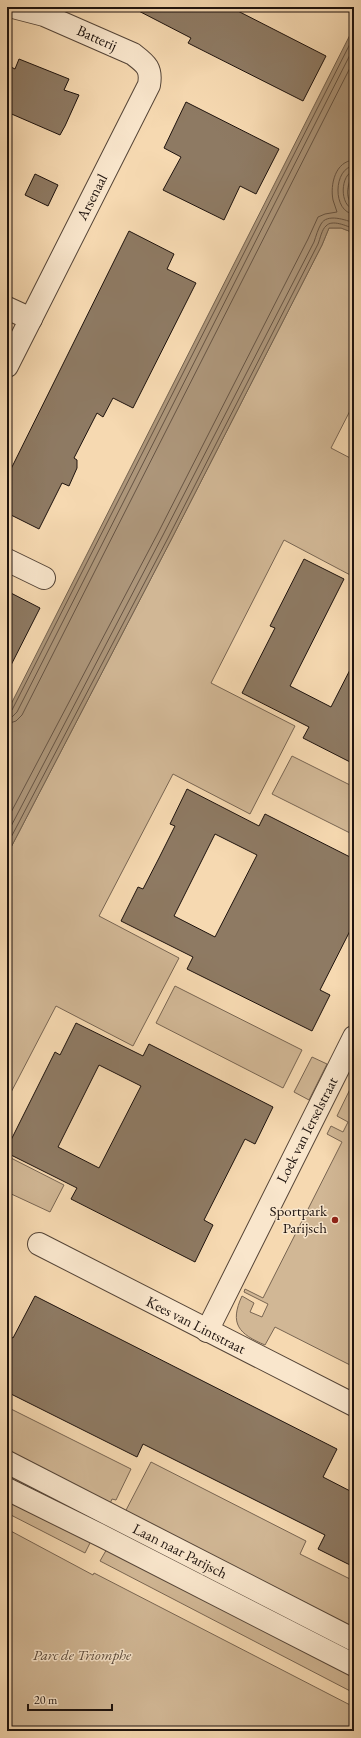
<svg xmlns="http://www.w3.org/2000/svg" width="361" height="1738" font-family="'EB Garamond',serif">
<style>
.green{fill:#d1b795;stroke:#786552}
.water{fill:#ad967a;stroke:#74624f}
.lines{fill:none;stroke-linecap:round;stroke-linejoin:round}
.shore{stroke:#665444;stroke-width:1}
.building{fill:#8e7a63;stroke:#1e130e;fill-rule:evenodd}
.minor-casing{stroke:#544437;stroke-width:24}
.minor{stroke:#f9e6cc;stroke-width:22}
.poi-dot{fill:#8f2418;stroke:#f9e6cc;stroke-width:1.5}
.labels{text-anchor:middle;stroke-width:3;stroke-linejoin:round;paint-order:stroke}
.street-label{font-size:15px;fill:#1e130e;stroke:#f9e6cc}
.poi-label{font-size:15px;fill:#1e130e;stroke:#f9e6cc;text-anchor:end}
.park-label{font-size:15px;font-style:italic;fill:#5d4c3d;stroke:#f9e6cc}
</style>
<rect width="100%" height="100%" fill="#f6d9b1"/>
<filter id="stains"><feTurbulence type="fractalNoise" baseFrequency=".005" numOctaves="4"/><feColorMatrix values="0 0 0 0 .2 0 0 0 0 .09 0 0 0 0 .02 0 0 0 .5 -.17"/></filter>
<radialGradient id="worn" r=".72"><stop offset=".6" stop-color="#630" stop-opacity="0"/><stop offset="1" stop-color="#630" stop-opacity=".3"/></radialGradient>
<g class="green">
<path d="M 354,172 L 354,206 C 343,197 348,183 354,172 Z"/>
<path d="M 329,228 L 341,228 L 354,233 L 354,403 L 331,448 L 354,460 L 354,577 L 284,540 L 211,683 L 295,726 L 250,814 L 173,774 L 99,916 L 179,958 L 133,1046 L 56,1006 L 7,1100 L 7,855 L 171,540 L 322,245 Z"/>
<path d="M 292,756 L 354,787 L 354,835 L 272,794 Z"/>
<path d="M 175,986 L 302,1050 L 283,1088 L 156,1023 Z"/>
<path d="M 312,1057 L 327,1064 L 309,1100 L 294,1092 Z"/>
<path d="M 354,1081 L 354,1367 L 275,1327 L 265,1345 C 239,1334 229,1324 242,1296 L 254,1303 L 250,1312 L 262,1317 L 268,1304 L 244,1292 L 245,1289 L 263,1298 L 342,1142 L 327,1134 L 331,1126 L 343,1132 L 348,1122 L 337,1116 Z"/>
<path d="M 7,1156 L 64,1185 L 50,1212 L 7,1192 Z"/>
<path d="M 7,1407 L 131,1469 L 116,1500 L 112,1499 L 109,1506 L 7,1454 Z"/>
<path d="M 151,1462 L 306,1541 L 300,1554 L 354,1581 L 354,1633 L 124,1514 Z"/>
<path d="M 7,1470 L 101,1519 L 98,1525 L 7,1477 Z"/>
<path d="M 7,1495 L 92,1539 L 85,1553 L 7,1513 Z"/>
<path d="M 7,1529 L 93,1575 L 94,1573 L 354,1707 L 354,1731 L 7,1731 Z"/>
<path d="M 108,1547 L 354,1674 L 354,1693 L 100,1561 Z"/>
</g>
<path class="water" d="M 354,27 L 354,172 C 348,183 343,197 354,206 L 354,233 L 341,228 L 329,228 L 322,245 L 171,540 L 7,855 L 7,712 Z"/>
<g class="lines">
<g class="shore">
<path d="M 354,166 C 333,167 332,213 354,214"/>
<path d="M 354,171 C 340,173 339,207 354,209"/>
<path d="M 7,713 L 12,710 L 354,36"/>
<path d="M 7,718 L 12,717 L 17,712 L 354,47"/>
<path d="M 7,724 L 16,721 L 22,715 L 354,60"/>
<path d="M 7,820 L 158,533 L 308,239 L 318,217 L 325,214 L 337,212 C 336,208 334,204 333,200 C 330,185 335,161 354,160"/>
<path d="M 7,834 L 163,535 L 314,242 C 316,236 318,229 321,224 C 327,213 346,220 354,223"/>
<path d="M 7,845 L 168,538 L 318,244 C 320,239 322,229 326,226 C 332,219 347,226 354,229"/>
</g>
</g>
<g class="building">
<path d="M 131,7 L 230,7 L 326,56 L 303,101 L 188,43 L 191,38 Z"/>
<path d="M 19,59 L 69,79 L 64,90 L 79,95 L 65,126 L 60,135 L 7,112 L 7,65 L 15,69 Z"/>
<path d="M 186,102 L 279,149 L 256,194 L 240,186 L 224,220 L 163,190 L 181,157 L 164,148 Z"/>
<path d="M 35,174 L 58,185 L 48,206 L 25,195 Z"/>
<path d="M 129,231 L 174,254 L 167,269 L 196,283 L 133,408 L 113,398 L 103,417 L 97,413 L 74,458 L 77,460 L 77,468 L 69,486 L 62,483 L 39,529 L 7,513 L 7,477 Z"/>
<path d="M 304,559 L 344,579 L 290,686 L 331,707 L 354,662 L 354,764 L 303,738 L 309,727 L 242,693 L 275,628 L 270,626 Z"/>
<path d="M 7,591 L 40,608 L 7,673 Z"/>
<path d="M 187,789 L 259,826 L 265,814 L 354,859 L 354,923 L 320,990 L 330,995 L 312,1031 L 187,969 L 193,957 L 121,921 L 138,887 L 143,889 L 159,858 L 175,826 L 170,824 ZM 215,834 L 257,855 L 215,937 L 174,916 Z"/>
<path d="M 76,1023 L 143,1056 L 149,1044 L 273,1107 L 255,1144 L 245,1139 L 204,1220 L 213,1225 L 195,1262 L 71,1199 L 77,1188 L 7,1153 L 7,1148 L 55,1052 L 60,1055 ZM 99,1065 L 141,1086 L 99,1168 L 58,1147 Z"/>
<path d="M 35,1296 L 337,1449 L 323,1477 L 354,1493 L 354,1567 L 318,1549 L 325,1535 L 143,1444 L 137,1457 L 7,1392 L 7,1335 L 13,1338 Z"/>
</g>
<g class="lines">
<defs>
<g id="minor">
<path d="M 7,308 L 31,319"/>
<path d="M 7,366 L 149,85 C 152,68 146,64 133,54 L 44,15 L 13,7"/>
<path d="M 7,560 L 44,578"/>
<path d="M 39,1244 L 354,1405"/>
<path d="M 207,1331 L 354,1037"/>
<path d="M 7,1462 L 354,1640"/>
<path d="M 7,1489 L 104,1537 L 354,1665"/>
</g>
</defs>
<use href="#minor" class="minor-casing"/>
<use href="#minor" class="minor"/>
</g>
<circle class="poi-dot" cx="335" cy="1220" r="4"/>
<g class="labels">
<g class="street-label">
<text transform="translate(97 38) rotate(24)" y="5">Batterij</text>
<text transform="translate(92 197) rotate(-63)" y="5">Arsenaal</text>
<text transform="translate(307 1130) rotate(-63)" y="5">Loek van Ierselstraat</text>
<text transform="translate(196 1325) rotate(27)" y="5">Kees van Lintstraat</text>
<text transform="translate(180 1551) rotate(27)" y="5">Laan naar Parijsch</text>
</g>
<g class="poi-label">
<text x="327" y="1216">Sportpark<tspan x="327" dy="17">Parijsch</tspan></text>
</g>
<g class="park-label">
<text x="82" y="1660">Parc de Triomphe</text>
</g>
</g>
<rect width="361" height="1738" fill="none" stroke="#f6d9b1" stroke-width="24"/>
<rect x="8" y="8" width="345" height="1722" fill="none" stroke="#1e130e" stroke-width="2"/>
<rect x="12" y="12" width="337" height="1714" fill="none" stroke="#1e130e"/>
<path d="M28 1704v6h84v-6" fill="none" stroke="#1e130e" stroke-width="2"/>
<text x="34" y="1704" font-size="12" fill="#1e130e" stroke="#f9e6cc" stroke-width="3" paint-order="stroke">20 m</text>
<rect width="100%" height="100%" filter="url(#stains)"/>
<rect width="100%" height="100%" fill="url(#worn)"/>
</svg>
